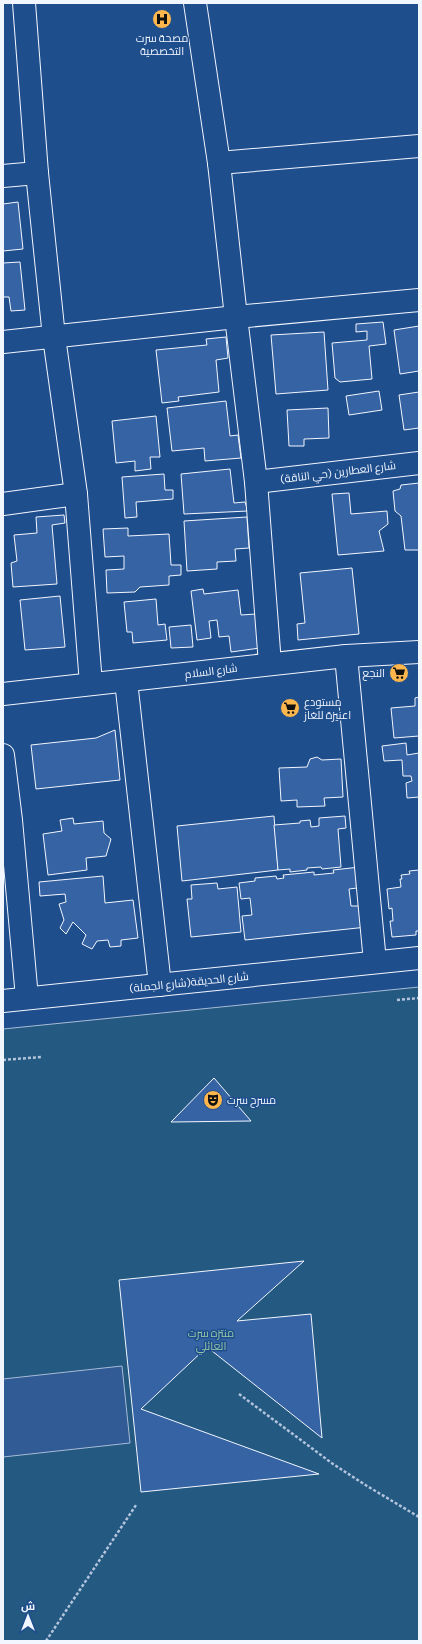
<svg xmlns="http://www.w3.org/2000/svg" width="422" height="1644" font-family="Commissioner,Cairo,sans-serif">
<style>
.green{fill:#245a82;stroke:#a8bbd7}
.parking{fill:#305b95;stroke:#a8bbd7}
.building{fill:#3563a3;stroke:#f2f6ff}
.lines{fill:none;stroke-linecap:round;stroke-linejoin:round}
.minor-casing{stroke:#f2f6ff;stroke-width:24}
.path{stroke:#b3c4dc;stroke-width:2.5;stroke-dasharray:3 2;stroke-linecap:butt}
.minor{stroke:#1f4e8c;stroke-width:22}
.labels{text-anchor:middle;stroke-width:3;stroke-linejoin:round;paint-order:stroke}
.poi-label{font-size:11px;fill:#f2f6ff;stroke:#1f4e8c;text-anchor:start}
.street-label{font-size:11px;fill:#f2f6ff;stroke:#1f4e8c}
.park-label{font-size:11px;fill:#97c8a6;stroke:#1f4e8c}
</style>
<rect width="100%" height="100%" fill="#1f4e8c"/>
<path class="green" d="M 419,987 L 419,1641 L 3,1641 L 3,1029 Z"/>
<path class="parking" d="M 122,1366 L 130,1443 L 3,1457 L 3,1379 Z"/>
<g class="building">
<path d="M 18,202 L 23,249 L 3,251 L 3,204 Z"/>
<path d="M 20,262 L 25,310 L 11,311 L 9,297 L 3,297 L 3,263 Z"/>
<path d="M 383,322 L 386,344 L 369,346 L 372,379 L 340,382 L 335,378 L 332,343 L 367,340 L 367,331 L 356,332 L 356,324 Z"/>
<path d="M 419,326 L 419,371 L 400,374 L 394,330 Z"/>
<path d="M 324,332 L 328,390 L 276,394 L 271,335 Z"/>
<path d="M 226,337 L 228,358 L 216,360 L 219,392 L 178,397 L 179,401 L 162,403 L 156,350 L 207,345 L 206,339 Z"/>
<path d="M 379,391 L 382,410 L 349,415 L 346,396 Z"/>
<path d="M 419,392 L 419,428 L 404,430 L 399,395 Z"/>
<path d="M 226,401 L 230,436 L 238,435 L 241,458 L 205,461 L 204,448 L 172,451 L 167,408 Z"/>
<path d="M 328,408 L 329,438 L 304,439 L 304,446 L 289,446 L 287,410 Z"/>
<path d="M 156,416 L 160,457 L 150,457 L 151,469 L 135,471 L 135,461 L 116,463 L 112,421 Z"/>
<path d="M 230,469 L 234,503 L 245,502 L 248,511 L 184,514 L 181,474 Z"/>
<path d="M 164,474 L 165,490 L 173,490 L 173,499 L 136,502 L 137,517 L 125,518 L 122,477 Z"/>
<path d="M 419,483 L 419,550 L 405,550 L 401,516 L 395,511 L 393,491 L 400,489 L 401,485 Z"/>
<path d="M 349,493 L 351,514 L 387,511 L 388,524 L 379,531 L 384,551 L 338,555 L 332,494 Z"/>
<path d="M 64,515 L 65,523 L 52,525 L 57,584 L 13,587 L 11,563 L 17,561 L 14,535 L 37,533 L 36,517 Z"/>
<path d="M 247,517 L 249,548 L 235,549 L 236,561 L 217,562 L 217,569 L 187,571 L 184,521 Z"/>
<path d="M 128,528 L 128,536 L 169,534 L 171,565 L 181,565 L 181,575 L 169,576 L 169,585 L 140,587 L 135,592 L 107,593 L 106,570 L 124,569 L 124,556 L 105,557 L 103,529 Z"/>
<path d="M 352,568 L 359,634 L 298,640 L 297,624 L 305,623 L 300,573 Z"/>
<path d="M 203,589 L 204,594 L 238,590 L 241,615 L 256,614 L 260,648 L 231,652 L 229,636 L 219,637 L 217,620 L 209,621 L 211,638 L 197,640 L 191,591 Z"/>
<path d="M 60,596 L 65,647 L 25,650 L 20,600 Z"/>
<path d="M 156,599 L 158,625 L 165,624 L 167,640 L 133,643 L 132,632 L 127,632 L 124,602 Z"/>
<path d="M 191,625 L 193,647 L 171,648 L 169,627 Z"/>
<path d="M 419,697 L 419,736 L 394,738 L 391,708 L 415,706 L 415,698 Z"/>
<path d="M 115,730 L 120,780 L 36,789 L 31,745 L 96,738 Z"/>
<path d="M 406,743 L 407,755 L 419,753 L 419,797 L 407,798 L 406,783 L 412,781 L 411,776 L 403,776 L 402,760 L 384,761 L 382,746 Z"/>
<path d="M 317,757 L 322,760 L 341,759 L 343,797 L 324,798 L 325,806 L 297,807 L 297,800 L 281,801 L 279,768 L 307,767 L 310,759 Z"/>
<path d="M 274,816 L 278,870 L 182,881 L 177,826 Z"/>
<path d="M 345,816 L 346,828 L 338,829 L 341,867 L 322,869 L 321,867 L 307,868 L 307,870 L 290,872 L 290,869 L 278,870 L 274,825 L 300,823 L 300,821 L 310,820 L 311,827 L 319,826 L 319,818 Z"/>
<path d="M 73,818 L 74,824 L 103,821 L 104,833 L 111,839 L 106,856 L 86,858 L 87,870 L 48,875 L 43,834 L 62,831 L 60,820 Z"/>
<path d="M 360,867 L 362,885 L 356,885 L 357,888 L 349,889 L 351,906 L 359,906 L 367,927 L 245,940 L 242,916 L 252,915 L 250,898 L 241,899 L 239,883 L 255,881 L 255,878 L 276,876 L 277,879 L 284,878 L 283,875 L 314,872 L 314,875 L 334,873 L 333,870 Z"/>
<path d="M 419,870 L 419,931 L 416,931 L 416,935 L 392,937 L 390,921 L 393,921 L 392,908 L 389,909 L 387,889 L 401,887 L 400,879 L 402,879 L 401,875 L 410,874 L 409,871 Z"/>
<path d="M 103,876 L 105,903 L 133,900 L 138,938 L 121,940 L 121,946 L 110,947 L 108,940 L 97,941 L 92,949 L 82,944 L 86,935 L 73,922 L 66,934 L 60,928 L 64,920 L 59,904 L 66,902 L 65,894 L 40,896 L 39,882 Z"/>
<path d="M 217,883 L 218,889 L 237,887 L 241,932 L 191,937 L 187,899 L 192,899 L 191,885 Z"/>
<path d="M 214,1078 L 251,1121 L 171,1122 Z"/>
<path d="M 304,1261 L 237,1321 L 311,1314 L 322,1438 L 207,1347 L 141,1409 L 319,1474 L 141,1492 L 119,1280 Z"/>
</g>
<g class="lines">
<defs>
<g id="minor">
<path d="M 24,3 L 37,173 L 54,337 L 76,494 L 91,684"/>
<path d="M 195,3 L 219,163 L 236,317 L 256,482 L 270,664"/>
<path d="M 219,163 L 419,146"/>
<path d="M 3,176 L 37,173"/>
<path d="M 3,342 L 236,317 L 419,300"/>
<path d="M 256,482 L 419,463"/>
<path d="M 3,504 L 76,494"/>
<path d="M 346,656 L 375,962"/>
<path d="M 126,681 L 160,985"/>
<path d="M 3,694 L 346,656 L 419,652"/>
<path d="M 3,755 L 11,820 L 27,998"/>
<path d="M 3,1001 L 419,958"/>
</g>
</defs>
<use href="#minor" class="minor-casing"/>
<g class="path">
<path d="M 397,1000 L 419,998"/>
<path d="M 3,1060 L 41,1057"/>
<path d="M 239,1394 L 333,1464 L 367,1486 L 419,1517"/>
<path d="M 46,1641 L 136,1505"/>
</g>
<use href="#minor" class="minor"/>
</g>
<defs>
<symbol id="hospital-disc" viewBox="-11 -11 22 22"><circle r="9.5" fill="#ffb74d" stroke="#1f4e8c"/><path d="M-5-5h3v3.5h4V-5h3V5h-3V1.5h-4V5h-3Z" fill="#111"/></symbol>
<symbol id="supermarket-disc" viewBox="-11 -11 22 22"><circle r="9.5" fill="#ffb74d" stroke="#1f4e8c"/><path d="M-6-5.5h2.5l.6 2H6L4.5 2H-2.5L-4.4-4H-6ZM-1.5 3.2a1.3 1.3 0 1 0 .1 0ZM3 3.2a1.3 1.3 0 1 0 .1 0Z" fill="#111"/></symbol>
<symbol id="theatre-disc" viewBox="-11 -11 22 22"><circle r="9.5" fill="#ffb74d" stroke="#1f4e8c"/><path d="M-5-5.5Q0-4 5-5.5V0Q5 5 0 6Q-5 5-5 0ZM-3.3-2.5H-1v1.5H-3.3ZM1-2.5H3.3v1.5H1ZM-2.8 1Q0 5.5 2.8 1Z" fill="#111"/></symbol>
</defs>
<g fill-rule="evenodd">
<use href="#hospital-disc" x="151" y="8" width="22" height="22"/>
<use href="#supermarket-disc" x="388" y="662" width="22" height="22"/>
<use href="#supermarket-disc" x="279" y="697" width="22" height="22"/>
<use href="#theatre-disc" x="202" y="1089" width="22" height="22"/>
</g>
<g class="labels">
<g class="poi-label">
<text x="162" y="42" text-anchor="middle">مصحة سرت<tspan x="162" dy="13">التخصصية</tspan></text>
<text x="385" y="677" text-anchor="end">النجع</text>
<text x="304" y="706">مستودع<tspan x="304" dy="13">اعنيزة للغاز</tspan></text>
<text x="227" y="1104">مسرح سرت</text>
</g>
<g class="street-label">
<text transform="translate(338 472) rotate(-7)" y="4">شارع العطارين (حي الناقة)</text>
<text transform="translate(211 671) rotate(-7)" y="4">شارع السلام</text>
<text transform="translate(189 982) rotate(-6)" y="4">شارع الحديقة(شارع الجملة)</text>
</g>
<g class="park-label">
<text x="211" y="1337">منتزه سرت<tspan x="211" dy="13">العائلي</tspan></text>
</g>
</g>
<rect width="422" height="1644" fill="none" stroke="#f2f6ff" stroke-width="8"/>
<g transform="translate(28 1616)" stroke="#1f4e8c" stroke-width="3" paint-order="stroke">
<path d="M0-3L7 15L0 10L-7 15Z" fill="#f2f6ff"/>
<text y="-6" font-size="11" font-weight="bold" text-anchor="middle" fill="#f2f6ff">ش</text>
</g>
</svg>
